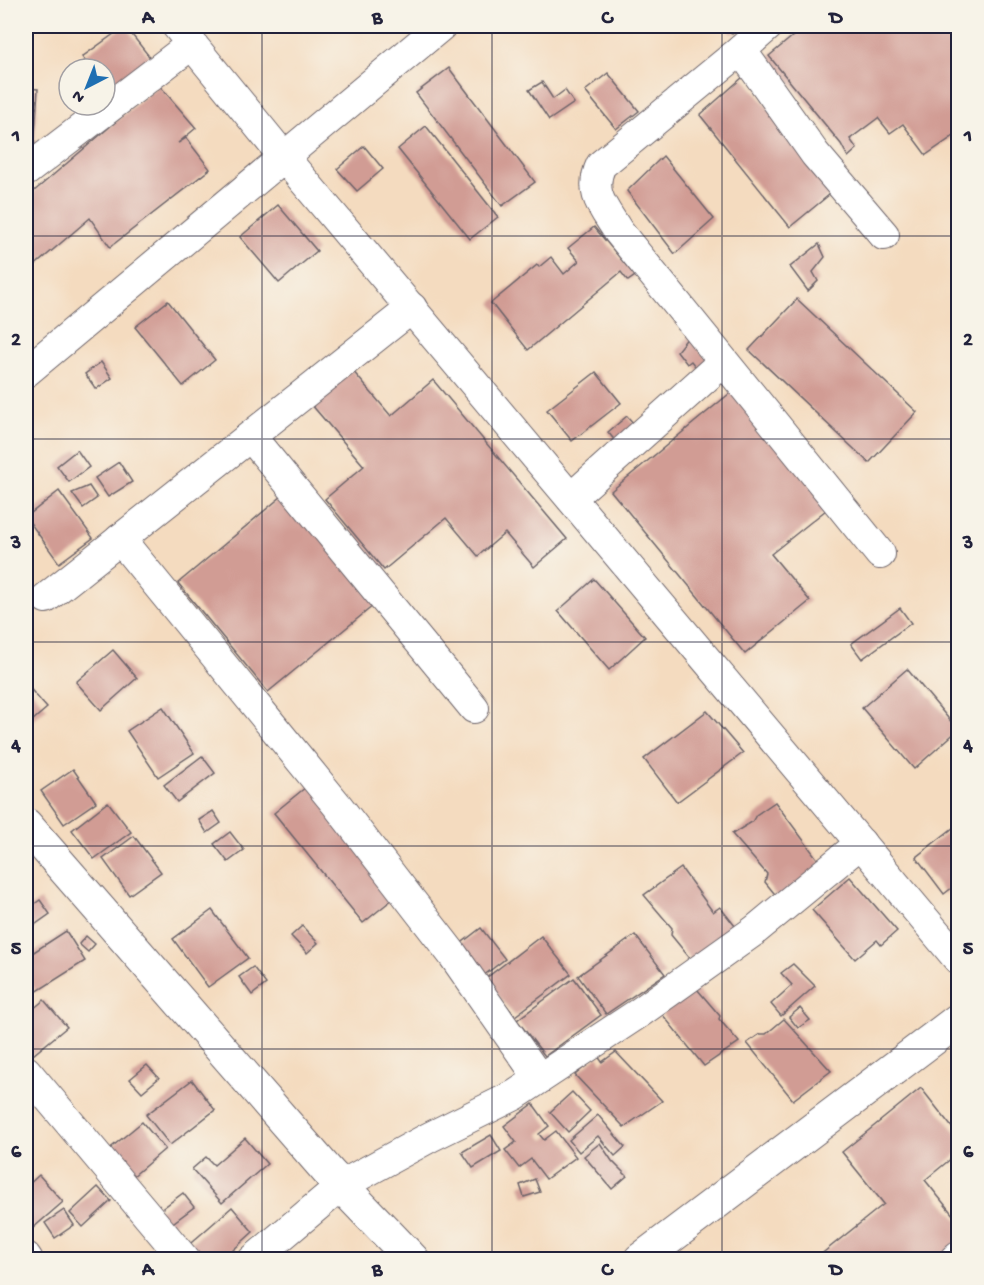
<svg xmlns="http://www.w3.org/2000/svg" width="984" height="1285" font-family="'Gochi Hand',sans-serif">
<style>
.building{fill:#d19c94}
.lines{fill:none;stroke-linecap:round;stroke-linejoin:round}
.minor-casing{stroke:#6c6369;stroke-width:32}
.tertiary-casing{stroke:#6c6369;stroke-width:35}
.minor{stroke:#fff;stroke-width:30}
.tertiary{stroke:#fff;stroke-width:33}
.grid{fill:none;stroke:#22223b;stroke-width:1.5;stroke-opacity:0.55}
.neatline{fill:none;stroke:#22223b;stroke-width:2}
.grid-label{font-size:20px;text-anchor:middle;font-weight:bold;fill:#22223b}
</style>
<rect width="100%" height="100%" fill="#f7f3e8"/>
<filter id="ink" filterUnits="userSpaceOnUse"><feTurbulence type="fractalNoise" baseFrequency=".0167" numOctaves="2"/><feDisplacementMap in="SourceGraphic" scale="12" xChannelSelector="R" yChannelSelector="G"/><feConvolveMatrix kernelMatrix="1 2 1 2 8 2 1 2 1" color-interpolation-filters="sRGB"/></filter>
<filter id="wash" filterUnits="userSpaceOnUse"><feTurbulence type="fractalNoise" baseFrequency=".008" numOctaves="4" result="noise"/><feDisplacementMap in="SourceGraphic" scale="24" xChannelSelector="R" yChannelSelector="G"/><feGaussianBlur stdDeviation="1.35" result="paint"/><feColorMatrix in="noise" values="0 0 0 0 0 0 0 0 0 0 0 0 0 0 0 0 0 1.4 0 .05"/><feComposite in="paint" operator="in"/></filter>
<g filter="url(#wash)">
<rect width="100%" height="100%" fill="#f4dbbf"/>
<g id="blocks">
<g class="building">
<path d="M 125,26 L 152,60 L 108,92 L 105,88 L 105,69 L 91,69 L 82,57 Z"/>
<path d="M 726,26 L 743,26 L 732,34 Z"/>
<path d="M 805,26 L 956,26 L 958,28 L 958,133 L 926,155 L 903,124 L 890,133 L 878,118 L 850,139 L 857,149 L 848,157 L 841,144 L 769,56 Z"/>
<path d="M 449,68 L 535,182 L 502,206 L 416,93 Z"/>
<path d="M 608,73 L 639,111 L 616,129 L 585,91 Z"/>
<path d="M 743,77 L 835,190 L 790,227 L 700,115 Z"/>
<path d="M 542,82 L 553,99 L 565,90 L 574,103 L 549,120 L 529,90 Z"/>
<path d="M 159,85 L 196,128 L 178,143 L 186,138 L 210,169 L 110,247 L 90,218 L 26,273 L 26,198 Z"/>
<path d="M 26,88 L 38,89 L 34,150 L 26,157 Z"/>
<path d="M 426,126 L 498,217 L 470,239 L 398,149 Z"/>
<path d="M 364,146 L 383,169 L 357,191 L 337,169 Z"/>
<path d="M 663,156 L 714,219 L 675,254 L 627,191 Z"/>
<path d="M 278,205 L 317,251 L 279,283 L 240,237 Z"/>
<path d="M 594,227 L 635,276 L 628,281 L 621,272 L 528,350 L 491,303 L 537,265 L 539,267 L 551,257 L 564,274 L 579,261 L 568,248 Z"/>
<path d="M 819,244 L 825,257 L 813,272 L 818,281 L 808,291 L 790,267 Z"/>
<path d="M 797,299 L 917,412 L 869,463 L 749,350 Z"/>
<path d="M 168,301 L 215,360 L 183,386 L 135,327 Z"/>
<path d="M 689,336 L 713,366 L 702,375 L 691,361 L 687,364 L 677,351 Z"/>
<path d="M 101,362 L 112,378 L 96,389 L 85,374 Z"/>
<path d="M 352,370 L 391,416 L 433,380 L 567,539 L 534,567 L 505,533 L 478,556 L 446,518 L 384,570 L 325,499 L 364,466 L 311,404 Z"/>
<path d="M 596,372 L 621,403 L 572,441 L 547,410 Z"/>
<path d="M 735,389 L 831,506 L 771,554 L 810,601 L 745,654 L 611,491 Z"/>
<path d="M 627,416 L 640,431 L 620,447 L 608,432 Z"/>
<path d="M 77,450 L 89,467 L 69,482 L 57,466 Z"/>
<path d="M 119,462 L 132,482 L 108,497 L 95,478 Z"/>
<path d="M 89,486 L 97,498 L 83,508 L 72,493 Z"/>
<path d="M 59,491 L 93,538 L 59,563 L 26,517 Z"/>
<path d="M 288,491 L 379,601 L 268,692 L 178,583 Z"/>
<path d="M 594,579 L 645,637 L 609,670 L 558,611 Z"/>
<path d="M 900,608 L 911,623 L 862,659 L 851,644 Z"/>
<path d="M 113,650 L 137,678 L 101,710 L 76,682 Z"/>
<path d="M 907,669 L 958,730 L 914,769 L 862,708 Z"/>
<path d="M 26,684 L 47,708 L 26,726 Z"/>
<path d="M 163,707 L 194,753 L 158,777 L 127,731 Z"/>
<path d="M 707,711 L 743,753 L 677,802 L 644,759 Z"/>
<path d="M 202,756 L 215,773 L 177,802 L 164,785 Z"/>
<path d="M 73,769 L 96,802 L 64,824 L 41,791 Z"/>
<path d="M 311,783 L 399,894 L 363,923 L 274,813 Z"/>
<path d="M 108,802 L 131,832 L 94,859 L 72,830 Z"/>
<path d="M 775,802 L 822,865 L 778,898 L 765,882 L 767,874 L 732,834 L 752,822 L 756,815 Z"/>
<path d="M 213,811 L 221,823 L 207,833 L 199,820 Z"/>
<path d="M 958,824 L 958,883 L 944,894 L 916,857 Z"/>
<path d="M 230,832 L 244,850 L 228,862 L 214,844 Z"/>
<path d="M 134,836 L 161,872 L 129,895 L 103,859 Z"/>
<path d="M 681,868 L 713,912 L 720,907 L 735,926 L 693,962 L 671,935 L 672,928 L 644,895 Z"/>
<path d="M 850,877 L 897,931 L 881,945 L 877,940 L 855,959 L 812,910 Z"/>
<path d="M 40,900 L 50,914 L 26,931 L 26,910 Z"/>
<path d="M 212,910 L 248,958 L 208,987 L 173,939 Z"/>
<path d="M 302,926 L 318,943 L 307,953 L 291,936 Z"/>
<path d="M 481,928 L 505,959 L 483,976 L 459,945 Z"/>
<path d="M 66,931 L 85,961 L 36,992 L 26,975 L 26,957 Z"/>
<path d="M 635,935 L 665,974 L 606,1014 L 578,976 Z"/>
<path d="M 86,936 L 95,944 L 88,952 L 79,944 Z"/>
<path d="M 541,936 L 571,974 L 515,1016 L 485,979 Z"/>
<path d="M 793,964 L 815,986 L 781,1016 L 771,1004 L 792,985 L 781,973 Z"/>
<path d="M 253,967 L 266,984 L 252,995 L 239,977 Z"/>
<path d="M 574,978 L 601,1015 L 545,1056 L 517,1020 Z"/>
<path d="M 697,989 L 720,1016 L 719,1019 L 739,1042 L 704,1066 L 662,1014 Z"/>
<path d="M 44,1000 L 67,1027 L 28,1059 L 26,1055 L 26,1015 Z"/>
<path d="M 800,1008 L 810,1020 L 798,1028 L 789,1017 Z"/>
<path d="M 784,1019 L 831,1071 L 793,1100 L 747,1043 L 760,1034 L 766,1034 Z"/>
<path d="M 616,1052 L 662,1101 L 624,1127 L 575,1075 L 598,1056 L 602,1062 Z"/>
<path d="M 147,1065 L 159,1078 L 142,1092 L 130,1079 Z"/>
<path d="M 192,1080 L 215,1110 L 170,1145 L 146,1115 Z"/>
<path d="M 921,1088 L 958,1135 L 958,1153 L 925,1180 L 958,1221 L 958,1242 L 936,1260 L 814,1260 L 884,1204 L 842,1152 Z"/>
<path d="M 572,1092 L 590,1111 L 568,1132 L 550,1112 Z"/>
<path d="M 533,1104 L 549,1126 L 539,1134 L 544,1140 L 556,1131 L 576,1157 L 546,1179 L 531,1159 L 519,1168 L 505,1150 L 516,1142 L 504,1126 Z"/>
<path d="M 598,1115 L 625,1147 L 615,1156 L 598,1136 L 579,1152 L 569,1140 Z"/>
<path d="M 142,1122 L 165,1149 L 125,1183 L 102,1155 Z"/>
<path d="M 491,1135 L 501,1151 L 473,1168 L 462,1152 Z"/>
<path d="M 245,1138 L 267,1164 L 222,1203 L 192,1169 L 206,1157 L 214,1165 Z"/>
<path d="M 600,1143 L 612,1161 L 627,1176 L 612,1189 L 584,1156 Z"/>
<path d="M 39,1175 L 63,1202 L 26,1234 L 26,1187 Z"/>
<path d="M 535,1179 L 540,1192 L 524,1197 L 520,1185 Z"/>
<path d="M 98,1187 L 111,1201 L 83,1227 L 70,1213 Z"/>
<path d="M 183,1193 L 194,1207 L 162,1231 L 151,1217 Z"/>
<path d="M 232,1207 L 253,1232 L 222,1260 L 193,1260 L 184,1249 Z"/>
<path d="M 64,1210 L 74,1225 L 55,1238 L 45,1223 Z"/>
</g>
</g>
</g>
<g filter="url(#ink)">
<use href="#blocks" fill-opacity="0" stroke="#6c6369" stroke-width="1.5"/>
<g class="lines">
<defs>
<g id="minor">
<path d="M 177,26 L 283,156 L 958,959"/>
<path d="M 768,26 L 741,50 L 601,165 C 588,193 604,208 618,231 L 880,554"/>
<path d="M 741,50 L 815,154 L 884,235"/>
<path d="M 26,171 L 192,44"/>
<path d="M 26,372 L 441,26"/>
<path d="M 251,437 L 474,708"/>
<path d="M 571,498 L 723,362"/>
<path d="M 120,539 L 337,805 L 453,955 L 539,1078"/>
<path d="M 46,598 L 412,308"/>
<path d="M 26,1071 L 185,1260"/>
<path d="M 26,1257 L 28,1260"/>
<path d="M 253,1260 L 342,1185 L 430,1137 L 515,1095 L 639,1013 L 754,931 L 861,843"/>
<path d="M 954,1260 L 958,1256"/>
</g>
<g id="tertiary">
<path d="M 26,825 L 331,1175 L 413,1260"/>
<path d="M 640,1260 L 958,1020"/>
</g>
</defs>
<use href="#minor" class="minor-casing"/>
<use href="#tertiary" class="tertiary-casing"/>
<use href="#minor" class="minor"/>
<use href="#tertiary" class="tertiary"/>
</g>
</g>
<path class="grid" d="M 262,26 L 262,1260M 492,26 L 492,1260M 722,26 L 722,1260M 26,236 L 958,236M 26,439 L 958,439M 26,642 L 958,642M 26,846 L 958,846M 26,1049 L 958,1049"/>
<rect width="984" height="1285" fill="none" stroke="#f7f3e8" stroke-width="66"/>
<g transform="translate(87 87) rotate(222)"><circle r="28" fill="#f7f3e8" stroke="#a29fa3" stroke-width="1.5"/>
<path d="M0-4.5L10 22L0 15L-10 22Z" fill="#1f6fb2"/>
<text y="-9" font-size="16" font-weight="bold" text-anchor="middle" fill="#22223b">N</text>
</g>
<rect x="33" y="33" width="918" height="1219" class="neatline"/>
<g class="grid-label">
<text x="148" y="23">A</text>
<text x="377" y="23">B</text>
<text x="607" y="23">C</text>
<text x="836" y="23">D</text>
<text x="16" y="141">1</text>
<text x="968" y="141">1</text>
<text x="16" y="345">2</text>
<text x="968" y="345">2</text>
<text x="16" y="548">3</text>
<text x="968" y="548">3</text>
<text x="16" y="751">4</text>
<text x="968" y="751">4</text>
<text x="16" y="954">5</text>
<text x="968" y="954">5</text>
<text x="16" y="1157">6</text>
<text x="968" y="1157">6</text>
<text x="148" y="1275">A</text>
<text x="377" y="1275">B</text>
<text x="607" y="1275">C</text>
<text x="836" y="1275">D</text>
</g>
</svg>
